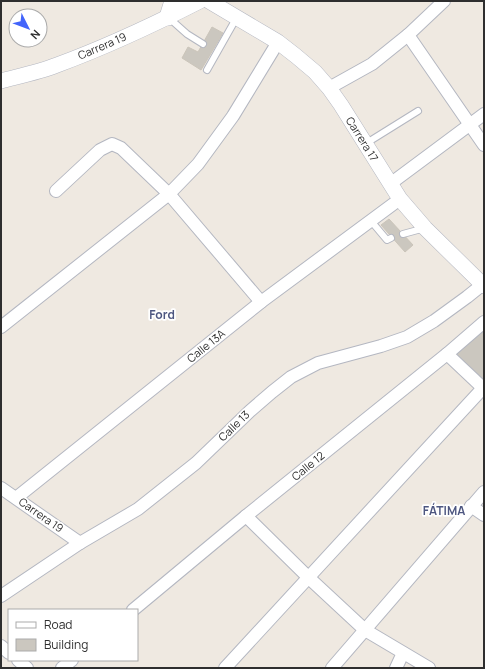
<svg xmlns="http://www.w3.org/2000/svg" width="485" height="669" font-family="Manrope,sans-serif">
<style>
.building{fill:#cbc7bf;stroke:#cbc5ba}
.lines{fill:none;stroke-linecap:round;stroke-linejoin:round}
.service-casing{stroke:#b4b7c1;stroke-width:8}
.minor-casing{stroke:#b4b7c1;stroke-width:14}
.tertiary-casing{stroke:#b4b7c1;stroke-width:16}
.secondary-casing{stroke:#b4b7c1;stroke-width:18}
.service{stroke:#fff;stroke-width:6}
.minor{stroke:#fff;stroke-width:12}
.tertiary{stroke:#fff;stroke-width:15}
.secondary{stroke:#fff;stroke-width:17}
.labels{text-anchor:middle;stroke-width:3.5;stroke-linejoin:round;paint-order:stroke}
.street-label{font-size:11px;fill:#2e2e2e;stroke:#fff}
.neighbourhood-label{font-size:12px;font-weight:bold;fill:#4d5680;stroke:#fff}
</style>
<rect width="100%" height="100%" fill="#efe9e1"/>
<g class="building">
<path d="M 212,27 L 223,33 L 201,70 L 182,58 L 188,47 L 198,52 Z"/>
<path d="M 389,219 L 413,245 L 405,252 L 381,225 Z"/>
<path d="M 484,329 L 484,380 L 456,354 Z"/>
</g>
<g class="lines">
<defs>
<g id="service">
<path d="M 169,18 L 187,34 L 203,44"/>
<path d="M 207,70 L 237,17"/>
<path d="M 365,144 L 418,111"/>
<path d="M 371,221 L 387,240 L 391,238"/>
<path d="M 403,234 L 425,228"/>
</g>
<g id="minor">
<path d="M 408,35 L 484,145"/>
<path d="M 329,88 L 372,64 L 408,35 L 444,1"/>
<path d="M 390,184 L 484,114"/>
<path d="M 56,191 L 100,150 L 112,144 L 121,148 L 169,194 L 261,302"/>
<path d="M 1,327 L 169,194 L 198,164 L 233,116 L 278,42"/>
<path d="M 447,354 L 484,389"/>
<path d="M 1,488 L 80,543"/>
<path d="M 16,498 L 261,302 L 400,199"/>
<path d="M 471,506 L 484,515"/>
<path d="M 246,516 L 309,578 L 365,630 L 429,668"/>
<path d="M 1,596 L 80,543 L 138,509 L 196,463 L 250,411 L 272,392 L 291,377 L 318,363 L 381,346 L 407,337 L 434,321 L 467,297 L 482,285"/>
<path d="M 133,610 L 246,516 L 447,354 L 484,322"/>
<path d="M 1,646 L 9,653"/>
<path d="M 18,660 L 27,668"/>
<path d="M 62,668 L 72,660"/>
<path d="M 225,668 L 483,388"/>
<path d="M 332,668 L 484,492"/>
<path d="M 396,668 L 403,653"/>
</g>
<g id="tertiary">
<path d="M 209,1 L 278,42 L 296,56 L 315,72 L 329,88 L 341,105 L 400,199 L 425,228 L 484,286"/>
<path d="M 1,81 C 20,76 39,72 57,65 C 106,47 153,25 200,1"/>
</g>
<path id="secondary" d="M 168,17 L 173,1"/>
</defs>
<use href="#service" class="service-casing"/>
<use href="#minor" class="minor-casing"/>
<use href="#tertiary" class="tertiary-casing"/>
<use href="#secondary" class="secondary-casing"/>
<use href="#service" class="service"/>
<use href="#minor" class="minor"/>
<use href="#tertiary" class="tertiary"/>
<use href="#secondary" class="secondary"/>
</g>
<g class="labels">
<g class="street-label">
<text transform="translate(102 46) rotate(-23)" y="4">Carrera 19</text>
<text transform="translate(362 139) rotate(58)" y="4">Carrera 17</text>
<text transform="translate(206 346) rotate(-39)" y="4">Calle 13A</text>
<text transform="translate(234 426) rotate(-44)" y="4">Calle 13</text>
<text transform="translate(308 466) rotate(-39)" y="4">Calle 12</text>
<text transform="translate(41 515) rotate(35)" y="4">Carrera 19</text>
</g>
<g class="neighbourhood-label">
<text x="162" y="319">Ford</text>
<text x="444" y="515">FÁTIMA</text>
</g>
</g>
<rect width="485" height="669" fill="none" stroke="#2e2e2e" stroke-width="4"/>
<rect x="8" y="609" width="130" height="52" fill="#ffffff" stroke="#ababab"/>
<rect x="16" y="622" width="20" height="6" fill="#ffffff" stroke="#ababab"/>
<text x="44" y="629" font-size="12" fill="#2e2e2e">Road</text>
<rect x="16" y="639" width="20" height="12" fill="#cbc7bf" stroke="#ababab"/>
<text x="44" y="649" font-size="12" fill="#2e2e2e">Building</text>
<g transform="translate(28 28) rotate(132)"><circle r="19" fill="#ffffff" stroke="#ababab"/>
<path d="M0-3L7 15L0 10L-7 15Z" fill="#4264fb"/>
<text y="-6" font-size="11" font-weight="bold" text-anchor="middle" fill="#2e2e2e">N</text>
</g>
</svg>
